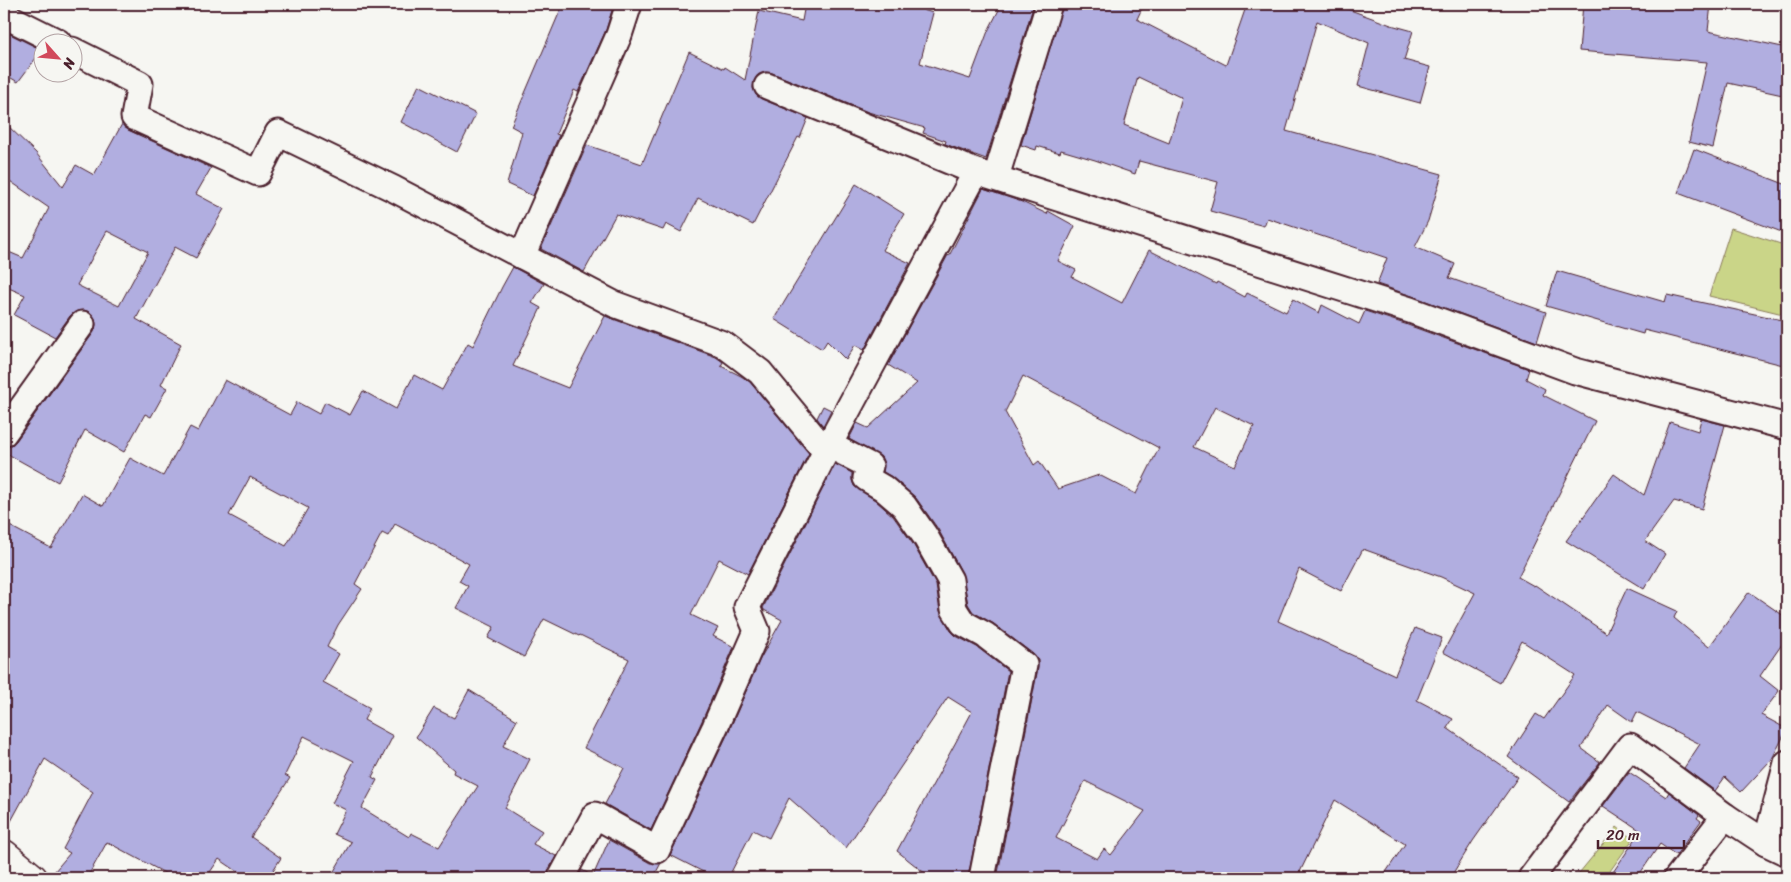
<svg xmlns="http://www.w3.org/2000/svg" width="1791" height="882" font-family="Sriracha,sans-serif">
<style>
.green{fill:#cad588;stroke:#8a7a5a}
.building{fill:#b1aee0;stroke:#4a1f2b;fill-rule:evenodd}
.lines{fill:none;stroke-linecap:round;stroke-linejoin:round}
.street-casing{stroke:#4a1f2b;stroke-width:29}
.secondary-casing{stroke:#4a1f2b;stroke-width:31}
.street{stroke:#f6f6f2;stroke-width:25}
.secondary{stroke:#f6f6f2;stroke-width:28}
</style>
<rect width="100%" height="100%" fill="#f6f6f2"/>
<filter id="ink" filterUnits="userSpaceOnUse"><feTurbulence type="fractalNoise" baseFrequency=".02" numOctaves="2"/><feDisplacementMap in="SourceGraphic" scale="10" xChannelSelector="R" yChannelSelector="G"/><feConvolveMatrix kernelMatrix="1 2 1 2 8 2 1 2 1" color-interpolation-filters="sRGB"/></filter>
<g filter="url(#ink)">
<g class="green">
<path d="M 1731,228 L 1787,246 L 1787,315 L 1709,296 Z"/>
<path d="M 1617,827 L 1633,839 L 1605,878 L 1575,878 Z"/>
</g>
<g class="building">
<path d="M 563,4 L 614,4 L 606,30 L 578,92 L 574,90 L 556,134 L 559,135 L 533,196 L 507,184 L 522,132 L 511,126 Z"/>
<path d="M 805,4 L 924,4 L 923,10 L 933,13 L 920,63 L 970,79 L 988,31 L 1002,4 L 1034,4 L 986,159 L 945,144 L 946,141 L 923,133 L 925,128 L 868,112 L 772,73 L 765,72 L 758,75 L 754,81 L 753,88 L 756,95 L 762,99 L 808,118 L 800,138 L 798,137 L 753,225 L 698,198 L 681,232 L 666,224 L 663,230 L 616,214 L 584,272 L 541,249 L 587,145 L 642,164 L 689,52 L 724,69 L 725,67 L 745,80 L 759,11 L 802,21 Z"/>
<path d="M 1063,4 L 1144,4 L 1137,19 L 1226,65 L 1247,4 L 1334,4 L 1391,25 L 1413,31 L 1404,60 L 1430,67 L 1420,103 L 1358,86 L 1369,43 L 1317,21 L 1286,131 L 1442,174 L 1428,221 L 1415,247 L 1455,264 L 1449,278 L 1546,312 L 1537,342 L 1415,297 L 1377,284 L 1387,258 L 1267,218 L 1264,226 L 1210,211 L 1218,182 L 1139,161 L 1135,174 L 1095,160 L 1061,150 L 1060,153 L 1037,146 L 1036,150 L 1021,145 ZM 1138,77 L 1182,98 L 1169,143 L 1124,125 Z"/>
<path d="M 1583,4 L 1711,4 L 1708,31 L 1787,48 L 1787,96 L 1728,83 L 1713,148 L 1689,142 L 1707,62 L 1579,51 Z"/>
<path d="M 4,31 L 42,50 L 18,82 L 4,74 Z"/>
<path d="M 419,85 L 476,114 L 457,152 L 401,122 Z"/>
<path d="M 4,122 L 36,153 L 63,187 L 76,165 L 94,175 L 122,124 L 128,130 L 211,168 L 196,194 L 224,209 L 196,258 L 175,247 L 136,319 L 181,344 L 161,385 L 167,388 L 151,417 L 145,414 L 124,452 L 85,430 L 58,482 L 4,452 L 4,448 L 10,446 L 16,441 L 94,332 L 96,325 L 95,318 L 90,312 L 84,310 L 77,311 L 70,316 L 55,337 L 14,315 L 25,295 L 4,286 L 4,250 L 23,258 L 49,208 L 4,177 ZM 107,231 L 148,252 L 119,306 L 77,285 Z"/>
<path d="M 1694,149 L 1787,185 L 1787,234 L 1678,193 Z"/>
<path d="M 856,184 L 904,214 L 882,250 L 910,263 L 864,350 L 855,345 L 846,360 L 827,341 L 822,349 L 774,319 Z"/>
<path d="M 983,189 L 1022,202 L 1047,214 L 1048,211 L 1075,226 L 1058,261 L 1076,270 L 1072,277 L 1122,303 L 1149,250 L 1216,284 L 1217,282 L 1245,297 L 1247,293 L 1286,312 L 1293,299 L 1319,313 L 1322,305 L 1359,324 L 1365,311 L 1405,324 L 1529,369 L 1526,379 L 1545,389 L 1543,395 L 1595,421 L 1518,577 L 1534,586 L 1535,585 L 1606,633 L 1627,588 L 1677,611 L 1674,618 L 1709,647 L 1749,592 L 1787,618 L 1787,637 L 1760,676 L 1779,691 L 1761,715 L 1787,729 L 1771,761 L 1770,761 L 1741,792 L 1725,777 L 1715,791 L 1684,768 L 1700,744 L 1637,712 L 1632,722 L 1608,705 L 1581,748 L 1600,762 L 1569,802 L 1508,757 L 1536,714 L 1544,719 L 1575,675 L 1522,641 L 1500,683 L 1443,652 L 1475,593 L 1441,577 L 1363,549 L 1341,591 L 1299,569 L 1278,621 L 1395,675 L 1415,628 L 1442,638 L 1417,700 L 1453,719 L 1447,728 L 1518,777 L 1473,841 L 1450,878 L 1382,878 L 1405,844 L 1335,800 L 1297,878 L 997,878 L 1038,668 L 1038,660 L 1033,654 L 994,624 L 973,612 L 968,604 L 962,573 L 938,529 L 916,498 L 892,477 L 883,472 L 884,464 L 881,457 L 849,439 L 857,423 L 868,428 L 917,383 L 888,365 L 948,255 L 949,256 ZM 1023,376 L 1159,448 L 1136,494 L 1099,475 L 1058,489 L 1039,461 L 1034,465 L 1005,412 ZM 1215,407 L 1254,426 L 1235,466 L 1194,447 ZM 1085,781 L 1145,811 L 1111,855 L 1104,849 L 1097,859 L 1056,838 Z"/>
<path d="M 513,267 L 544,284 L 532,303 L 541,308 L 513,366 L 568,388 L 605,316 L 716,357 L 723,362 L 721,366 L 741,376 L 750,382 L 809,453 L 748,574 L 719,559 L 691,615 L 718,628 L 713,636 L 734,647 L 702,721 L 651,830 L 605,804 L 624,768 L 584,748 L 629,659 L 580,635 L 579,636 L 544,619 L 524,657 L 488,638 L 494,627 L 456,608 L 468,586 L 459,581 L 469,564 L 395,524 L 388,536 L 382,533 L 355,584 L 362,589 L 338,625 L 327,647 L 339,654 L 323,682 L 370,708 L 364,720 L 393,736 L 372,777 L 377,780 L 362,808 L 409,837 L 411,833 L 439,847 L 478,786 L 453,773 L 454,770 L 416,737 L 434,708 L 454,718 L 469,690 L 517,720 L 503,746 L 530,759 L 505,808 L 542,831 L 533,844 L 556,856 L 548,871 L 547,878 L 330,878 L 351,842 L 334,834 L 346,810 L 332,803 L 354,761 L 304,736 L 285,775 L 290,778 L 251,837 L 281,858 L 268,878 L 247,878 L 219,859 L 206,878 L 174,878 L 107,842 L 87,878 L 49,878 L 70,853 L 63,849 L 93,792 L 45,759 L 4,834 L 4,523 L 51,548 L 82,494 L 103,506 L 130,458 L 163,476 L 190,427 L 198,431 L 225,380 L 290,415 L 297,402 L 319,414 L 325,402 L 350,415 L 363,391 L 396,409 L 414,375 L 442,390 L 468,343 L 473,346 L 502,287 ZM 250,477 L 308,508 L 286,546 L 229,515 Z"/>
<path d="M 1557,271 L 1665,302 L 1667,295 L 1787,321 L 1787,366 L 1644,330 L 1643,334 L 1546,306 Z"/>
<path d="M 823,406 L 831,410 L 823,426 L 817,418 Z"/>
<path d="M 1701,419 L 1725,425 L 1702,509 L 1674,501 L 1645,541 L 1665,554 L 1644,589 L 1566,541 L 1614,474 L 1644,495 L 1670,422 L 1698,431 Z"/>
<path d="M 835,464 L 852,473 L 852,480 L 854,486 L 875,500 L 893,516 L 913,544 L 936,585 L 940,611 L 951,631 L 956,636 L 977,647 L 1008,671 L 968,878 L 931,878 L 897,851 L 972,712 L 948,697 L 846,848 L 789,798 L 769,838 L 753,830 L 728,878 L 715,878 L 670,855 L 728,733 L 760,659 L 782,620 L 764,610 L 763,608 Z"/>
<path d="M 1629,772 L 1666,797 L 1669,792 L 1699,815 L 1697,818 L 1701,821 L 1676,855 L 1660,844 L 1637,878 L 1609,878 L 1641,831 L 1603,806 Z"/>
<path d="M 609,840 L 650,863 L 661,863 L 653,878 L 577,878 L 582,870 L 593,876 Z"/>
</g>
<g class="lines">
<defs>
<g id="street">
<path d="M 4,15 L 58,42"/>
<path d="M 72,50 L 140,84 L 134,117 L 258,173 L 278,133 L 394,189 L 614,304 L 723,344 L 760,372 L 826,452"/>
<path d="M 767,86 L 976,172 L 1410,310 L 1575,371 L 1787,427"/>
<path d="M 996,177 L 1049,4"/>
<path d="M 522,256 L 619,35 L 629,4"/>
<path d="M 4,433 L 82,324"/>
<path d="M 829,445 L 870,466 L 866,478 L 883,488 L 904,506 L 925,536 L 950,580 L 954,609 L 963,623 L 985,635 L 1024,665 L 982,878"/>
<path d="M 1766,843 L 1787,763"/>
<path d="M 561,878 L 595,815 L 657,850 L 715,727 L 757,631 L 747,607 L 829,445 L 976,172"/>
<path d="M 1531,878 L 1630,746 L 1725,816 L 1766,843 L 1787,853"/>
<path d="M 1677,878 L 1725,816"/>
</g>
<path id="secondary" d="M 4,854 L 33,878"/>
</defs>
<use href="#street" class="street-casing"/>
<use href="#secondary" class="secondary-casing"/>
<use href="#street" class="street"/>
<use href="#secondary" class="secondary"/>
</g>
</g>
<rect width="1791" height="882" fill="none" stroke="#f6f6f2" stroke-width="20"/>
<rect x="10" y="10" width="1771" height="862" fill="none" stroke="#4a1f2b" stroke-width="2" filter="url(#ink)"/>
<g transform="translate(58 58) rotate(117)"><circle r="24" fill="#f6f6f2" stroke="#b1a0a2"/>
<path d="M0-4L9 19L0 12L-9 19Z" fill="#d1495b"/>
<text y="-8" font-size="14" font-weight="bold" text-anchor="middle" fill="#4a1f2b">N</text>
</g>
<path d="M1598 840v8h86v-8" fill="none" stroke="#4a1f2b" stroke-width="2.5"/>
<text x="1606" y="840" font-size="15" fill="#4a1f2b" stroke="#f6f6f2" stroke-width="4" paint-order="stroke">20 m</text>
</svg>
